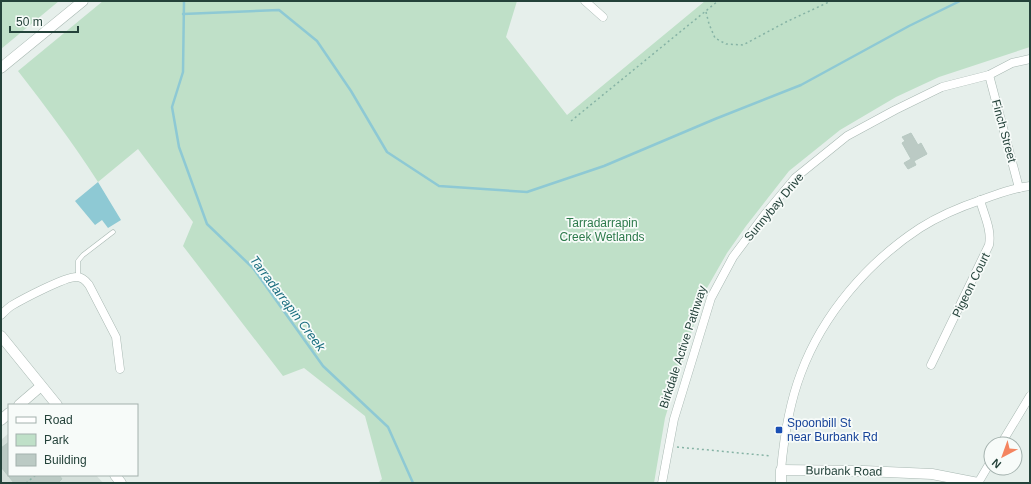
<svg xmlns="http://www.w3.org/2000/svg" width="1031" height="484" font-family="Arial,sans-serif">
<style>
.built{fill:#d4dfda}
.green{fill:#bfe0c8}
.water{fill:#8ec9d4}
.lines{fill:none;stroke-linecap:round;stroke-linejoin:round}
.stream{stroke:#8ec9d4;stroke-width:2.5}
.building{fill:#bbcac4;stroke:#b8c9c2}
.service-casing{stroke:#a8b8b2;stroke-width:5}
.minor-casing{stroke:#a8b8b2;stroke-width:9}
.tertiary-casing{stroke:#a8b8b2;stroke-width:11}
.path{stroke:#86b3a5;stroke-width:1.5;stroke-dasharray:2 3;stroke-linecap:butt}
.service{stroke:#fff;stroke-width:4}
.minor{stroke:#fff;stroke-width:8}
.tertiary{stroke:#fff;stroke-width:10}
.transit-dot{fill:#1a4fb4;stroke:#f7fbf9;stroke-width:1.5}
.labels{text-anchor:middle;stroke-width:3.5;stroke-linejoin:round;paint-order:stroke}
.street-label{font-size:12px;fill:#24423a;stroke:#f7fbf9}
.park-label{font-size:12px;fill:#2d7a4b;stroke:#f7fbf9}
.transit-label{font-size:12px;fill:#164399;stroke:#f7fbf9;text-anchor:start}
.water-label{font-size:13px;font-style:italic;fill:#1c6f80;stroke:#f7fbf9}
</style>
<rect width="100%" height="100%" fill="#e6efeb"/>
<path class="built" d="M 9,433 L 9,475 L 96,475 L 103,483 L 1,483 L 1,440 Z"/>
<g class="green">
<path d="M 1,1 L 59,1 L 1,49 Z"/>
<path d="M 103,1 L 517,1 L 506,37 L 567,115 L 705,1 L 1030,1 L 1030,47 L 939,77 L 896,97 L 840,130 L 789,171 L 746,226 L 727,253 L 703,295 L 665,418 L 654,483 L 378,483 L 382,479 L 365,416 L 304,368 L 283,376 L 183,246 L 193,222 L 138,149 L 98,182 C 73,143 46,107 18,71 Z"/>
</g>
<path class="water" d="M 98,182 L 121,220 L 108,228 L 102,220 L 95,225 L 75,201 Z"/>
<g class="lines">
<g class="stream">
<path d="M 184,1 L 183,72 L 172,107 L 179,147 L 207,224 L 253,268 L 323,366 L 388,427 L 413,483"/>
<path d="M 1029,1 L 1030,1"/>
<path d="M 183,14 L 279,10 L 317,41 L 351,91 L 387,152 L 439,186 L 527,192 L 604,166 L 715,119 L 801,85 L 909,26 L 960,1"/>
</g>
</g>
<g class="building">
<path d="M 911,133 L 918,145 L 921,143 L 927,154 L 914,161 L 916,165 L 908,169 L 904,163 L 911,159 L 902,143 L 905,141 L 902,137 Z"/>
<path d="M 9,442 L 9,475 L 59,475 L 62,479 L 58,483 L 14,483 L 1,467 L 1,448 Z"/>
</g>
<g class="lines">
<defs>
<path id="service" d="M 78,276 L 78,261 L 83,255 L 113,232"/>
<g id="minor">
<path d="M 585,1 L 603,17"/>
<path d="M 989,75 L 1019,188"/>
<path d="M 1,315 C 4,312 7,309 11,306 C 21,300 66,276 77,277 C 82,277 86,281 89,285 L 116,337 L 120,369"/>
<path d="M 931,365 L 989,245 C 992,230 984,215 980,200"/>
<path d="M 1001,444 L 1030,396"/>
<path d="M 781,470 C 784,437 789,404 801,373 C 823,314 868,262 920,228 C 939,216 960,207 981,200 C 997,194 1013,188 1030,186"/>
<path d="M 662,483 L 674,419 L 711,298 L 733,257 L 766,213 L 795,178 L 847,136 L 895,110 L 942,87 L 989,75 L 1012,63 L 1030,59"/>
<path d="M 978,483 L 991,461"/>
</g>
<g id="tertiary">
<path d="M 1,68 L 83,1"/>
<path d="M 1,336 L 57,405"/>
<path d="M 19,405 L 41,386"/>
<path d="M 1,420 L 9,413"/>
<path d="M 115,475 L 121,483"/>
<path d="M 781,483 L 781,470 L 864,471 L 932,474 L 978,483"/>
</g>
</defs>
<use href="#service" class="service-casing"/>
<use href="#minor" class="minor-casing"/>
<use href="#tertiary" class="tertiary-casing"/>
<g class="path">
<path d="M 859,1 L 871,1"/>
<path d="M 706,12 L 709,24 L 715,38 L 726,44 L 743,45 L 786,22 L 831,1"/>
<path d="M 571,121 L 718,1"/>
<path d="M 677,447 L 771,456"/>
<path d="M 26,483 L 36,475"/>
</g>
<use href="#service" class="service"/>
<use href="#minor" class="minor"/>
<use href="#tertiary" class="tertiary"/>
</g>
<rect class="transit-dot" x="775" y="426" width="8" height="8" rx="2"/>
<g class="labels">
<g class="street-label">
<text transform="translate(1004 131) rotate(75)" y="4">Finch Street</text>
<text transform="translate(774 207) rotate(-50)" y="4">Sunnybay Drive</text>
<text transform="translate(971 285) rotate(-64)" y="4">Pigeon Court</text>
<text transform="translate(683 347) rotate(-72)" y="4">Birkdale Active Pathway</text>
<text transform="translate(844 471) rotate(1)" y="4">Burbank Road</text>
</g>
<g class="park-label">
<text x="602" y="227">Tarradarrapin<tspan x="602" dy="14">Creek Wetlands</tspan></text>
</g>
<g class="transit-label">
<text x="787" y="427">Spoonbill St<tspan x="787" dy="14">near Burbank Rd</tspan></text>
</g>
<g class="water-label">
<text transform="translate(288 303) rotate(53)" y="5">Tarradarrapin Creek</text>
</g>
</g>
<rect width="1031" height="484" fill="none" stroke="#24423a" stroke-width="4"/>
<rect x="8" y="404" width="130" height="72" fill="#f7fbf9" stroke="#a3b1ad"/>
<rect x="16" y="417" width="20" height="6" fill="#ffffff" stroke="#a3b1ad"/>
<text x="44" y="424" font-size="12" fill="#24423a">Road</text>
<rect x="16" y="434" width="20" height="12" fill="#bfe0c8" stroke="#a3b1ad"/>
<text x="44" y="444" font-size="12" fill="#24423a">Park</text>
<rect x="16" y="454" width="20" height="12" fill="#bbcac4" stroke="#a3b1ad"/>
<text x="44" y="464" font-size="12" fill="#24423a">Building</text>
<g transform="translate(1003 456) rotate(221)"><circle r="19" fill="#f7fbf9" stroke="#a3b1ad"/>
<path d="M0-3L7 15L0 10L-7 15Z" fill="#f4845f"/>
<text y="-6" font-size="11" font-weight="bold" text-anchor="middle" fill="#24423a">N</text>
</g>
<path d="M10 26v6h68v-6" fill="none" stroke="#24423a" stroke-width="2"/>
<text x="16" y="26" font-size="12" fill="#24423a" stroke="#f7fbf9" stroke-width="3" paint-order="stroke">50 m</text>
</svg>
